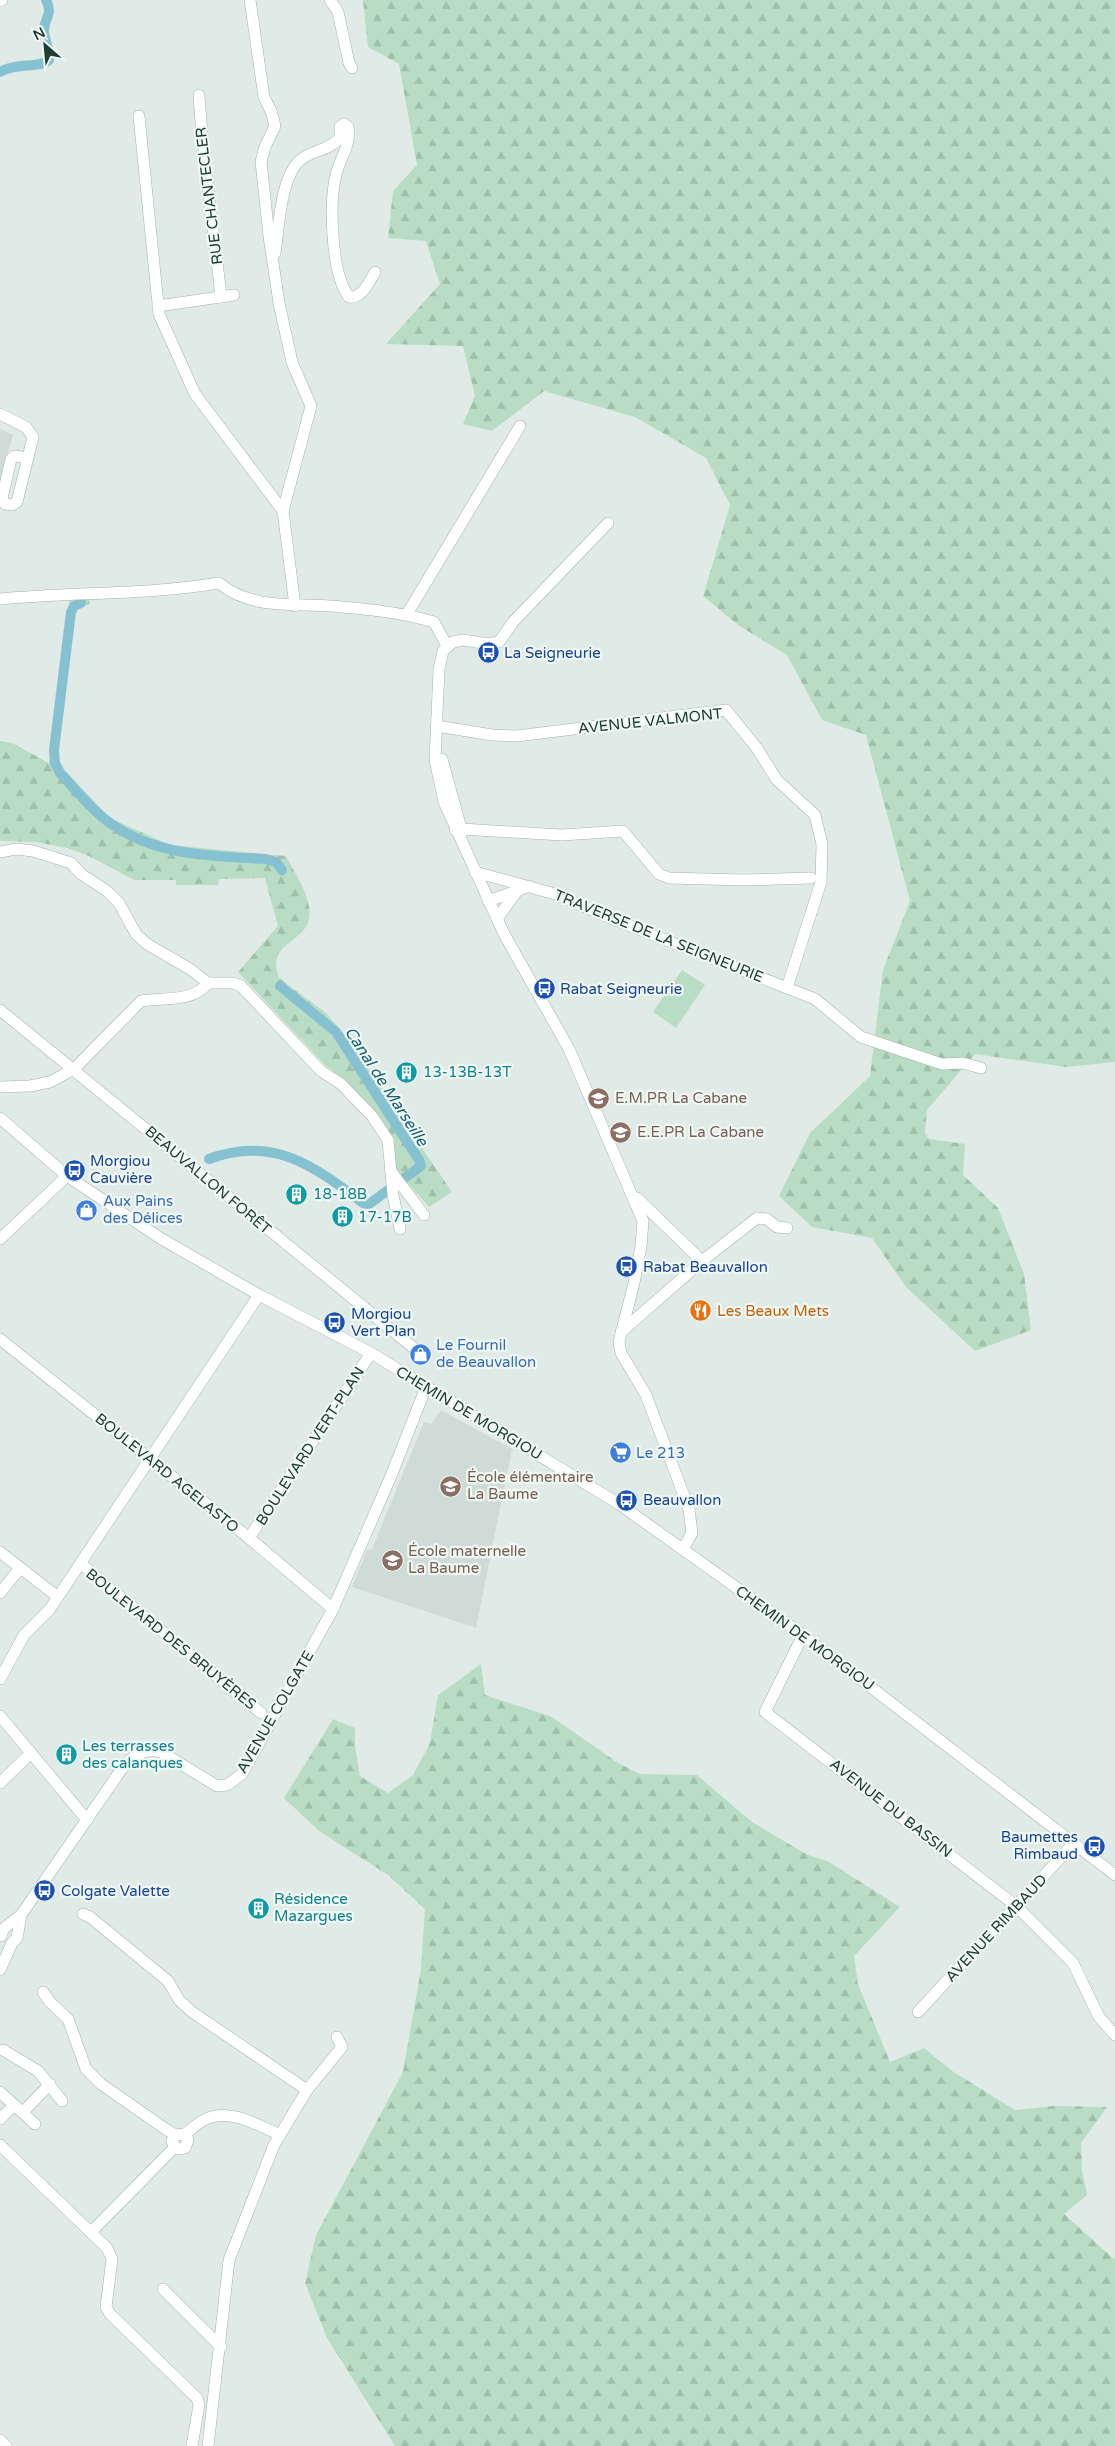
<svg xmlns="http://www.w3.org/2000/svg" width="1115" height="2446" font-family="'Varela Round',sans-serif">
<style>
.built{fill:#cedbd6}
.forest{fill:url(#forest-firs)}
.park{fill:#b8ddc4}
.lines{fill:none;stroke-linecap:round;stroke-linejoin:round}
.canal{stroke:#86c1d2;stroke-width:10}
.minor-casing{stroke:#a3b3ae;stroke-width:12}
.minor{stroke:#fff;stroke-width:11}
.labels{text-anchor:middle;stroke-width:4.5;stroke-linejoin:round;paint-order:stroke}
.street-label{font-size:15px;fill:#203c36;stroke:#f0f8f4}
.transit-label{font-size:15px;fill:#164399;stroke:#f0f8f4;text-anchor:start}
.culture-label{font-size:15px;fill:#0d838f;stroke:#f0f8f4;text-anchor:start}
.education-label{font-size:15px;fill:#785e54;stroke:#f0f8f4;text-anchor:start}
.shop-label{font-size:15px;fill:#366cbe;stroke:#f0f8f4;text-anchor:start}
.food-label{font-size:15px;fill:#c56008;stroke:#f0f8f4;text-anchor:start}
.water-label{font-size:16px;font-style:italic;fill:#1a6278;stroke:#f0f8f4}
</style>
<defs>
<pattern id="forest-firs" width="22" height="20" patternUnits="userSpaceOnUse" patternTransform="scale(1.25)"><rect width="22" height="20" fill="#b8ddc4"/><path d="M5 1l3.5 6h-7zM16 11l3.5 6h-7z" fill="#9ebfa9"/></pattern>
</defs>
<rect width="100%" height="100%" fill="#e0ebe7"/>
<g class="built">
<path d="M 0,429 L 13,435 L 0,481 Z"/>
<path d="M 441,1410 L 512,1449 L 476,1628 L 352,1587 L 367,1550 L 372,1549 L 424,1422 L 431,1424 Z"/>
</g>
<g class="forest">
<path d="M 363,0 L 1115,0 L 1115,1062 L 1066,1067 L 975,1054 L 927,1110 L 925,1133 L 929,1139 L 965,1144 L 963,1175 L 998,1208 L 1024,1274 L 1031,1330 L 975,1351 L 906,1287 L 872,1238 L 812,1227 L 779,1196 L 810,1133 L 870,1076 L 883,970 L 910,901 L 866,735 L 822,720 L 787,655 L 738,625 L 703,596 L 730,505 L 706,458 L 635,417 L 544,391 L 492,431 L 463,424 L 475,396 L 463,346 L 386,344 L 440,284 L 426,241 L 388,238 L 393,191 L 417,165 L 399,64 L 368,47 Z"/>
<path d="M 91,597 L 89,604 L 74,610 L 57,754 L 61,766 L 110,818 L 170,845 L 286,856 C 293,870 304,886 308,902 C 318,939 279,937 276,963 C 276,967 278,974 279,978 L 326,1013 L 345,1035 L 452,1192 L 429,1207 L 395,1169 L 394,1139 L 349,1083 L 325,1065 L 238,972 L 278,926 L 265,878 L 219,879 L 218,885 L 176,885 L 176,880 L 134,880 L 89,856 L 67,848 L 36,842 L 0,841 L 0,741 L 12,743 L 49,763 L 70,599 Z"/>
<path d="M 481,1664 L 485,1695 L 552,1717 L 618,1763 L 640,1774 L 697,1775 L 752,1822 L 806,1854 L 829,1862 L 900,1907 L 854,1956 L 858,1984 L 890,2062 L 924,2048 L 952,2071 L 1015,2110 L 1053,2106 L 1107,2107 L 1081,2143 L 1082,2170 L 1087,2195 L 1064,2214 L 1115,2260 L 1115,2446 L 395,2446 L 327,2338 L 305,2283 L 316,2235 L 403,2072 L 421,1969 L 425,1909 L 388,1875 L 319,1831 L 284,1798 L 333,1719 L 355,1728 L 355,1745 L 360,1776 L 388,1793 L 413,1775 L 430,1743 L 438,1695 Z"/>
</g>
<path class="park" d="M 682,970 L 705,985 L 676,1028 L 653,1012 Z"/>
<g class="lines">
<g class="canal">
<path d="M 0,72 C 17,62 39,69 49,60 C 50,49 45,42 44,32 C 43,18 54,16 46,0"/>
<path d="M 81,603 L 74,606 L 71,612 L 54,750 L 55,763 L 60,773 C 75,789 89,807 106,820 C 152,856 210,856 265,859 L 276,862 L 282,870"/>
<path d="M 209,1159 C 273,1135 314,1166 363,1203 L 369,1204 L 421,1166 L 419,1160 L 336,1032 L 280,986"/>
</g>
<defs>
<g id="minor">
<path d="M 250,0 L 264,97 L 271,111 L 275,126 L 265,147 L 261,162 L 269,236 L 279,303 L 292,362 L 311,406 L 283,511"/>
<path d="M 330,0 L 338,12 L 349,63 L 352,68"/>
<path d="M 0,1 L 2,0"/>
<path d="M 199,95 C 203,162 214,229 221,297"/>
<path d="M 139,116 L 159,314 L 195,394 L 283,511 L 295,606"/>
<path d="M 275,253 C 279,229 280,173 303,158 C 315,150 329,150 340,138 L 340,127 L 344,124 L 348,127 C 351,147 340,157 336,175 C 329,203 331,274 349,297 C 362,299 369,282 375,272"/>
<path d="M 158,306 L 234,295"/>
<path d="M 0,414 L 26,427 L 33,437 L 17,502 L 12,505 L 5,504 L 2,498 L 11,459 L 15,456 L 27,458"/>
<path d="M 608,523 L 513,622 L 499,642 L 489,644 L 463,640 L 453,642 L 443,651 L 439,669 L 435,760 L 444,802 L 504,934 L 569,1049 L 643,1221 L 641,1246 L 634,1283 L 619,1342 L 621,1353 L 646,1395 L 689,1509 L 692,1533 L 683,1549"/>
<path d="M 0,599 C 73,592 146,595 219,583 C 252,610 292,603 331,606 C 366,609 400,612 434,622 L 447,646"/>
<path d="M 407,614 L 520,426"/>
<path d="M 437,726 L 492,735 L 517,736 L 726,710 L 756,747 L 777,780 L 815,815 L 822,844 L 821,882 L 787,988"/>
<path d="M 442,759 L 462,832"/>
<path d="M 455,830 L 461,829 L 562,835 L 623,831 L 659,874 L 669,878 L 743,880 L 811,878"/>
<path d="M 0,852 L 16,849 L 33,851 L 71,863 L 81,874 L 107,891 L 119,903 L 136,934 L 147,944 L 190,969 L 208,983 L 233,983 L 241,986 L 321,1071 L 341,1084 L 372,1116 L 388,1140 L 393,1195 L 400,1229"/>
<path d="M 475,872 L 555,894 L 615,920 L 815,999 L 861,1037 L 942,1064 L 963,1063 L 981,1068"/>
<path d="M 488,901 L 517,891"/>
<path d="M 497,919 L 517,891 L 529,886"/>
<path d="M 0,1010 L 415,1349"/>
<path d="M 0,1087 L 30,1086 L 50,1082 L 74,1069 L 141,1001 C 164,997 192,1003 208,983"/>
<path d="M 0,1118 L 67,1176 L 160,1238 L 259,1295 L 371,1353 L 619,1504 L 803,1635 L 1115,1875"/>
<path d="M 390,1170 L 424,1215"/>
<path d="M 637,1198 L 702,1261"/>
<path d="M 0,1239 L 67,1176"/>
<path d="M 621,1332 L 702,1261 L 757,1218 L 767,1219 L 777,1227 L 787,1228"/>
<path d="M 0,1339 L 249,1538 L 333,1609"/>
<path d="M 249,1538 L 371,1353"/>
<path d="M 0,1552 L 58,1597"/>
<path d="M 81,1564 L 261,1713"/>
<path d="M 0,1593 L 20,1568"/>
<path d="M 803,1635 L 765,1712 L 1016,1906 L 1073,1963 L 1099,2017 L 1115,2035"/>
<path d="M 0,1679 L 24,1635 L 50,1609 L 259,1295"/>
<path d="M 0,1716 L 87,1820"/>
<path d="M 0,1783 L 31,1753"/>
<path d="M 83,1914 L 90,1917 L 168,1981 L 179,2000 L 192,2012 L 307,2090"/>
<path d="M 1,1936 L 4,1928 L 21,1915 L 121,1770 C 132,1756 143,1747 161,1752 L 217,1786 L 227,1785 L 242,1774 L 333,1609 L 391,1476 L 426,1387"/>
<path d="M 0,1970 L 12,1943 L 17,1938 L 21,1915"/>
<path d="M 43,1992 L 50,2002 L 68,2019 L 86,2069 L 101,2084 L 167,2130 L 175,2135 L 185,2134 L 188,2140 L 185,2148 L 178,2149 L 175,2147 L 172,2141 L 175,2135"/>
<path d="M 918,2012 L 1074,1843"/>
<path d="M 3,2050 L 38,2071 L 62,2101"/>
<path d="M 0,2092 L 35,2124"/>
<path d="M 23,2112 L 50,2084"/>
<path d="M 0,2119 L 14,2105"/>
<path d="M 185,2134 C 191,2130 197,2123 204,2120 C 228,2107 258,2125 280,2135"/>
<path d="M 0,2145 L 107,2248 L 112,2259 L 106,2307 L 110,2314 L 197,2398 L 199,2405 L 192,2446"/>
<path d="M 91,2232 L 175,2147"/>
<path d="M 163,2289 L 221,2347"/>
<path d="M 0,2440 L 6,2446"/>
<path d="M 208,2446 L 229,2260 L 274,2145 L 307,2090 L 342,2047 L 337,2037"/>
</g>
</defs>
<use href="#minor" class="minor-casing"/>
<use href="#minor" class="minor"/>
</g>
<defs>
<symbol id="bus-disc" viewBox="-11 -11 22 22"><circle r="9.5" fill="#1a4fb4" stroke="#f0f8f4"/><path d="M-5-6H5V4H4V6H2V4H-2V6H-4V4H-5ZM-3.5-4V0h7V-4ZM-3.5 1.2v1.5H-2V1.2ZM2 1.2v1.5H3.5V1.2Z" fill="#fff"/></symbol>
<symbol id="building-disc" viewBox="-11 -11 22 22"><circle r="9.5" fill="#0f9aa8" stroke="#f0f8f4"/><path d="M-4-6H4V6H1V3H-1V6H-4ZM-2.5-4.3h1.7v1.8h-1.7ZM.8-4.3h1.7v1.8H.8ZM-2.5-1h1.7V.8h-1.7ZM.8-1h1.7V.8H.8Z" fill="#fff"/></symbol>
<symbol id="school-disc" viewBox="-11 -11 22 22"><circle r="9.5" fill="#8d6e63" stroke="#f0f8f4"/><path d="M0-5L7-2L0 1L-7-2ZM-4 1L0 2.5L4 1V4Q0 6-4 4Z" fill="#fff"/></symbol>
<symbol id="shop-disc" viewBox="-11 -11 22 22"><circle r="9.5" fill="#3f7fe0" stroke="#f0f8f4"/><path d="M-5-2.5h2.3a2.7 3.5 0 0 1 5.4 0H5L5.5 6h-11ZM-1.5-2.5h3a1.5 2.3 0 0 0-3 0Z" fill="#fff"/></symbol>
<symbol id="restaurant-disc" viewBox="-11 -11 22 22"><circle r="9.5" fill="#e8710a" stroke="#f0f8f4"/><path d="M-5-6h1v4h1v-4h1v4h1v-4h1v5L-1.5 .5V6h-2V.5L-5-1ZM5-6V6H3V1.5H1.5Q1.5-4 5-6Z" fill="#fff"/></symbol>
<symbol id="supermarket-disc" viewBox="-11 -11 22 22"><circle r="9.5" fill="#3f7fe0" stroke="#f0f8f4"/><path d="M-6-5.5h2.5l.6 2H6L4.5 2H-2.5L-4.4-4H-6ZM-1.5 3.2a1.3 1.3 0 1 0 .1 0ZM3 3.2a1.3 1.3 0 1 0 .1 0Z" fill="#fff"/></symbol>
</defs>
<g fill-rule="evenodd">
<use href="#bus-disc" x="476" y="640" width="25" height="25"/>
<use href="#bus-disc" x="532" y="976" width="25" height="25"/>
<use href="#building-disc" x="394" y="1060" width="25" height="25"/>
<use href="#school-disc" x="586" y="1086" width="25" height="25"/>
<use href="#school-disc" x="608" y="1120" width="25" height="25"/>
<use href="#bus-disc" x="62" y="1158" width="25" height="25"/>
<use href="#building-disc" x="284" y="1182" width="25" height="25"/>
<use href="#shop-disc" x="74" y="1198" width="25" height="25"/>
<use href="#building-disc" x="330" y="1204" width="25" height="25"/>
<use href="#bus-disc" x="614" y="1254" width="25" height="25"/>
<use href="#restaurant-disc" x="688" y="1298" width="25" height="25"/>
<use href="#bus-disc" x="322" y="1310" width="25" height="25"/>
<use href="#shop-disc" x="408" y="1342" width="25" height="25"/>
<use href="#supermarket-disc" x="608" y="1440" width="25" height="25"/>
<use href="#school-disc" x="438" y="1474" width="25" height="25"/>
<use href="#bus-disc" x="614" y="1488" width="25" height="25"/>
<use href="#school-disc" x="380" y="1548" width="25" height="25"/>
<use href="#building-disc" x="54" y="1742" width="25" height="25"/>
<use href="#bus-disc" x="1082" y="1834" width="25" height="25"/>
<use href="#bus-disc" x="32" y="1878" width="25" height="25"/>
<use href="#building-disc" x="246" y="1896" width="25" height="25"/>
</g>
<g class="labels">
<g class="street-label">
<text transform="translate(209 196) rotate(-97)" y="5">RUE CHANTECLER</text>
<text transform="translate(650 721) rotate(-6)" y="5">AVENUE VALMONT</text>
<text transform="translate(659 936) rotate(22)" y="5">TRAVERSE DE LA SEIGNEURIE</text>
<text transform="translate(208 1180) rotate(40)" y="5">BEAUVALLON FORÊT</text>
<text transform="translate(469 1413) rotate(31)" y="5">CHEMIN DE MORGIOU</text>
<text transform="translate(310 1446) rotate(-57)" y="5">BOULEVARD VERT-PLAN</text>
<text transform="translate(167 1473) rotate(39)" y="5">BOULEVARD AGELASTO</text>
<text transform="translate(805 1638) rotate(36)" y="5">CHEMIN DE MORGIOU</text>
<text transform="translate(171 1639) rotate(39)" y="5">BOULEVARD DES BRUYÈRES</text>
<text transform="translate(275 1712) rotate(-60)" y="5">AVENUE COLGATE</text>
<text transform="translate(891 1808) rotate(38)" y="5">AVENUE DU BASSIN</text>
<text transform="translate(996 1928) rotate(-47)" y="5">AVENUE RIMBAUD</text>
</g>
<g class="transit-label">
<text x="504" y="658">La Seigneurie</text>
<text x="560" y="994">Rabat Seigneurie</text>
<text x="90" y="1166">Morgiou<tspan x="90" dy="17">Cauvière</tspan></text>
<text x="643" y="1272">Rabat Beauvallon</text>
<text x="351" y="1319">Morgiou<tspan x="351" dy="17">Vert Plan</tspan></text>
<text x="643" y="1505">Beauvallon</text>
<text x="1078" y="1842" text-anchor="end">Baumettes<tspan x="1078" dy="17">Rimbaud</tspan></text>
<text x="61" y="1896">Colgate Valette</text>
</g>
<g class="culture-label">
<text x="423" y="1077">13-13B-13T</text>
<text x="313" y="1199">18-18B</text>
<text x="358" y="1222">17-17B</text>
<text x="82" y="1751">Les terrasses<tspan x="82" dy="17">des calanques</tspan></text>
<text x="274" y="1904">Résidence<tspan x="274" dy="17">Mazargues</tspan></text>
</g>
<g class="education-label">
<text x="615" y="1103">E.M.PR La Cabane</text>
<text x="637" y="1137">E.E.PR La Cabane</text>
<text x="467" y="1482">École élémentaire<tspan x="467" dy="17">La Baume</tspan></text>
<text x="408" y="1556">École maternelle<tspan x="408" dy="17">La Baume</tspan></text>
</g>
<g class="shop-label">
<text x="103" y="1206">Aux Pains<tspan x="103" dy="17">des Délices</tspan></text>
<text x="436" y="1350">Le Fournil<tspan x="436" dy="17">de Beauvallon</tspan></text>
<text x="636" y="1458">Le 213</text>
</g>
<g class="food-label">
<text x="717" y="1316">Les Beaux Mets</text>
</g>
<g class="water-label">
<text transform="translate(387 1086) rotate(57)" y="6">Canal de Marseille</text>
</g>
</g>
<g transform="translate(45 45) rotate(333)" stroke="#f0f8f4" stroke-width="4" paint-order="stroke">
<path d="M0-4L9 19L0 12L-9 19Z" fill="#203c36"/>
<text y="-8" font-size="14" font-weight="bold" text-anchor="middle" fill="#203c36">N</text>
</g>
</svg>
